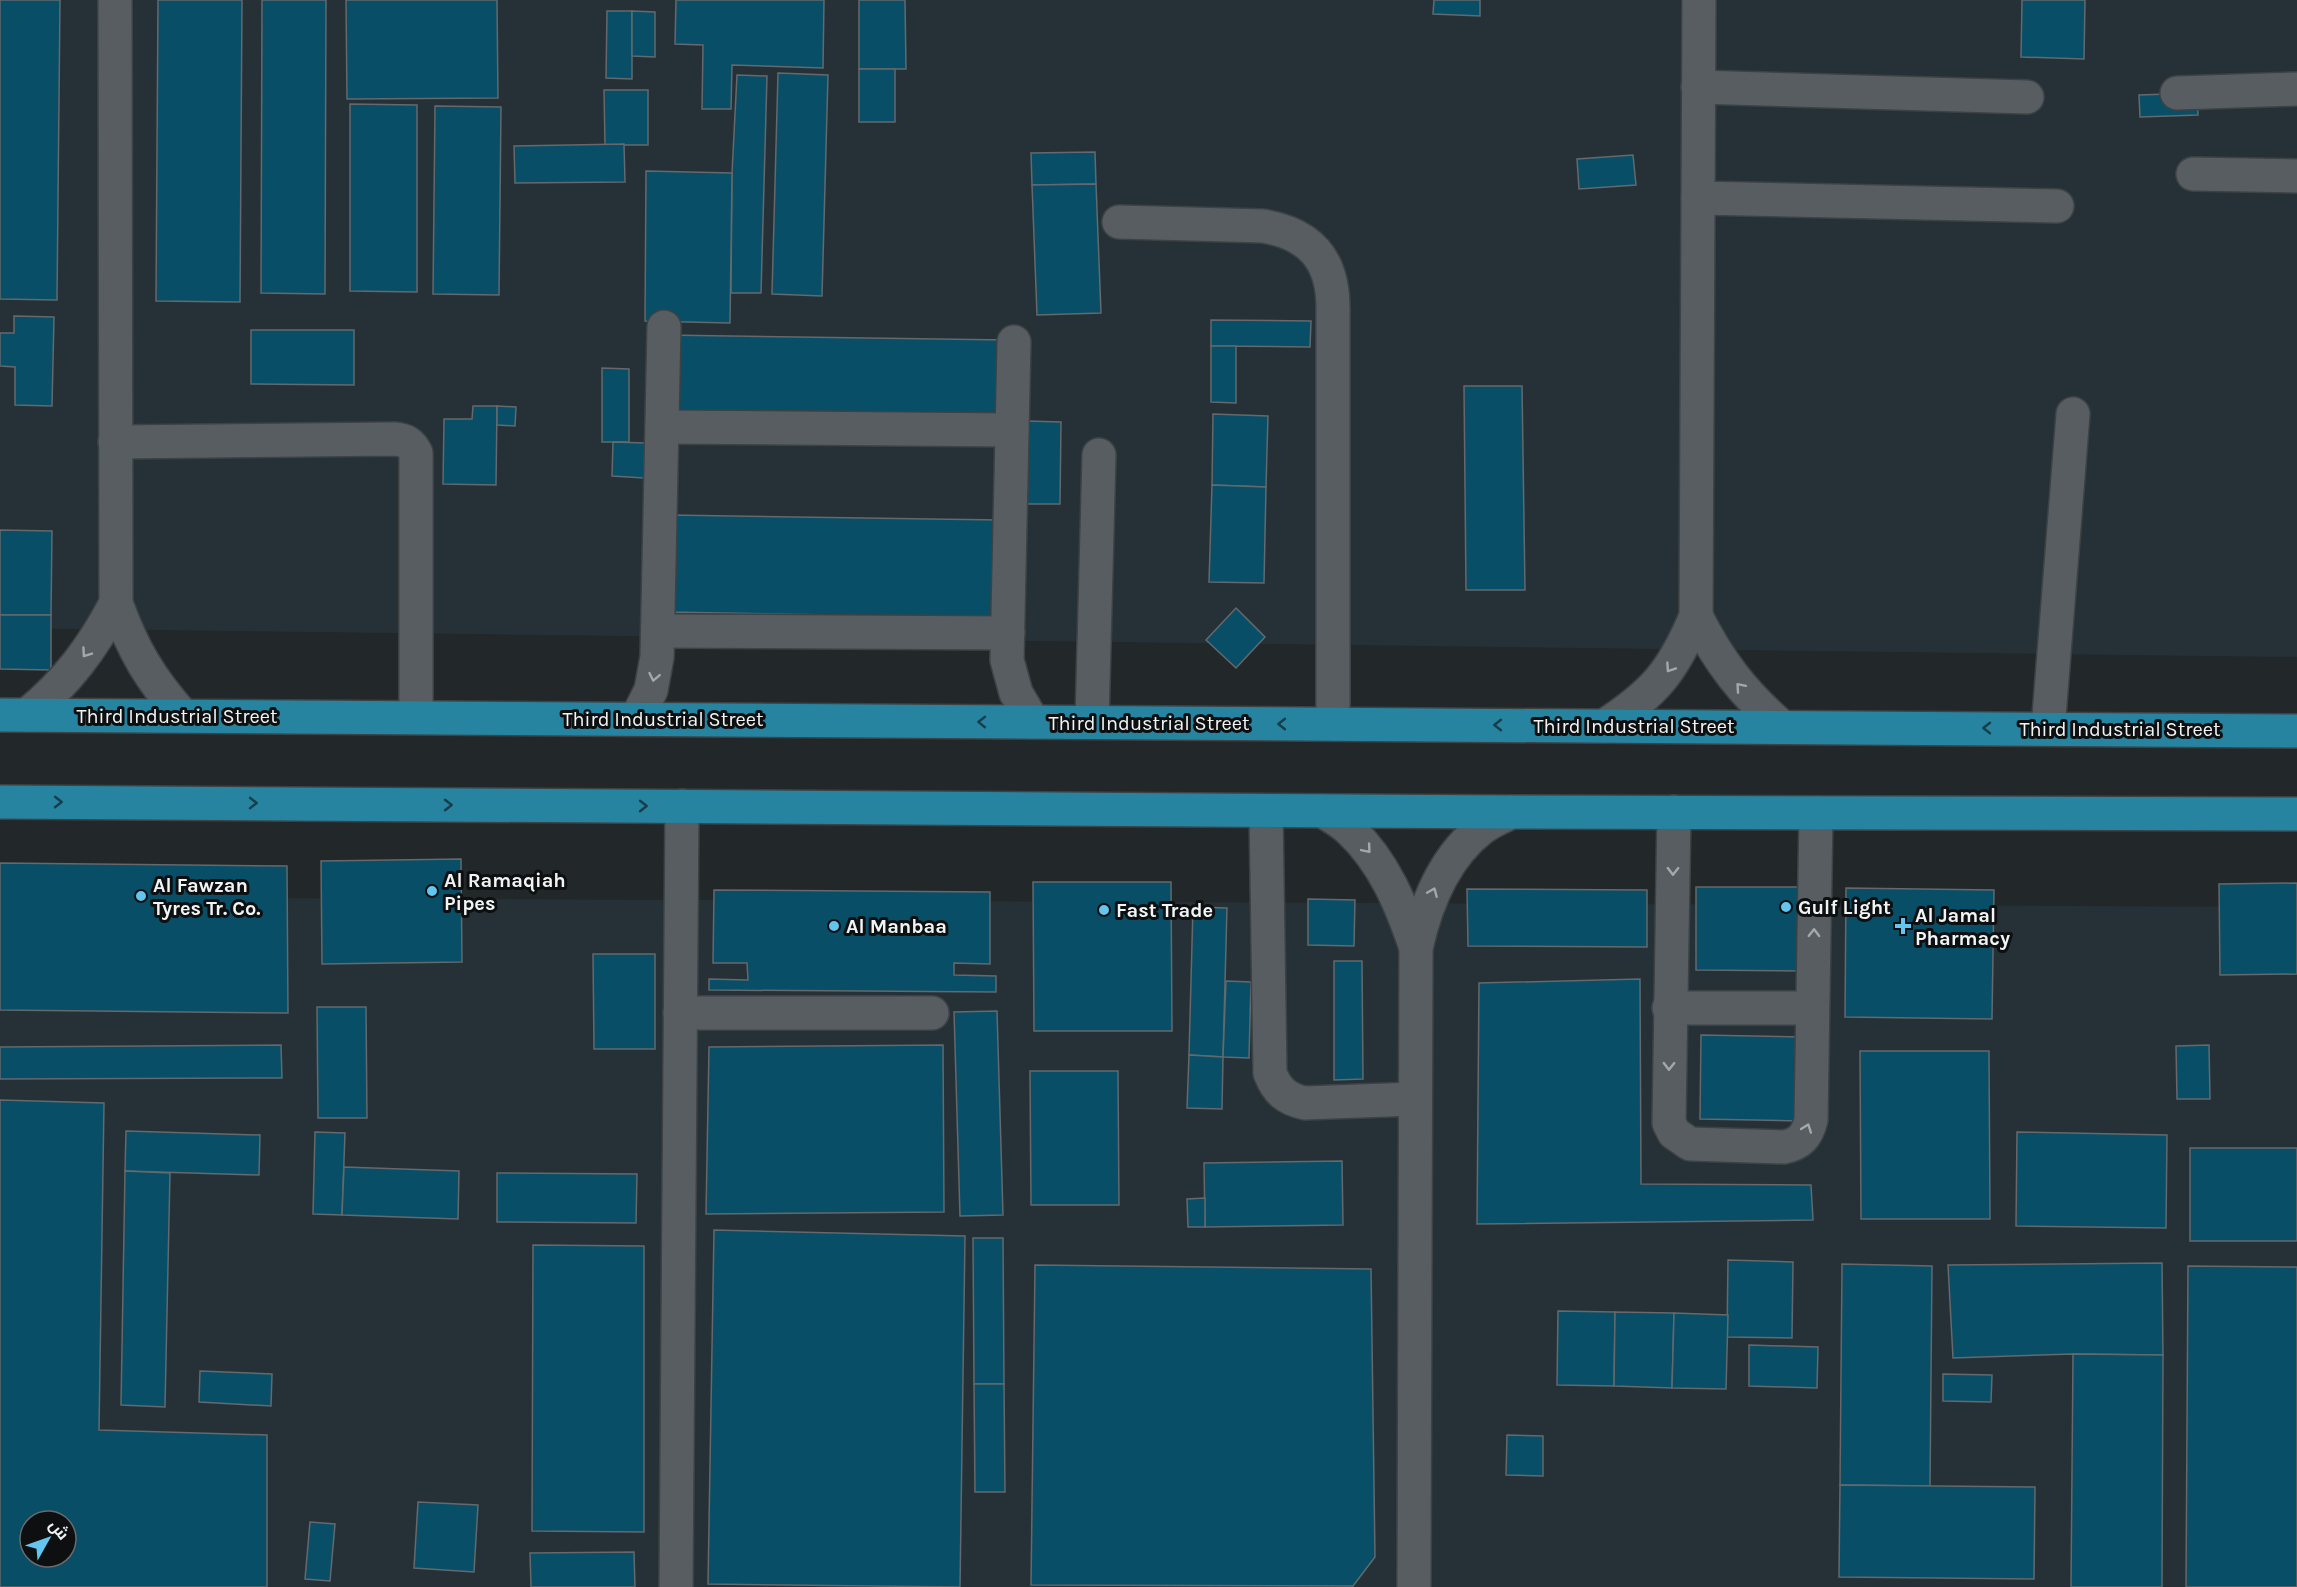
<svg xmlns="http://www.w3.org/2000/svg" width="2297" height="1587" font-family="Karla,Cairo,sans-serif">
<style>
.built{fill:#263137;fill-rule:evenodd}
.building{fill:#094e67;stroke:#63696c;stroke-width:1.5;fill-rule:evenodd}
.lines{fill:none;stroke-linecap:round;stroke-linejoin:round}
.minor-casing{stroke:#3d4244;stroke-width:36}
.major-casing{stroke:#3d4244;stroke-width:36}
.minor{stroke:#575d60;stroke-width:33}
.major{stroke:#2684a1;stroke-width:33}
.oneway{stroke:#a4a8aa}
.oneway2{stroke:#173e4a}
.poi-dot{fill:#64c5ee;stroke:#0d0f10;stroke-width:2}
.labels{text-anchor:middle;stroke-width:6;stroke-linejoin:round;paint-order:stroke}
.street-label{font-size:20px;fill:#f0f4f5;stroke:#0d0f10}
.poi-label{font-size:20px;font-weight:bold;fill:#f0f4f5;stroke:#0d0f10;text-anchor:start}
</style>
<rect width="100%" height="100%" fill="#222729"/>
<g class="built">
<path d="M 0,0 L 2297,0 L 2297,657 L 0,628 Z"/>
<path d="M 0,897 L 2297,907 L 2297,1587 L 0,1587 ZM 30,1521 L 66,1521 L 66,1557 L 30,1557 Z"/>
</g>
<g class="building">
<path d="M 0,0 L 60,0 L 57,300 L 0,299 Z"/>
<path d="M 158,0 L 242,0 L 240,302 L 156,301 Z"/>
<path d="M 262,0 L 326,0 L 325,294 L 261,293 Z"/>
<path d="M 346,0 L 497,0 L 498,98 L 347,99 Z"/>
<path d="M 676,0 L 824,0 L 823,68 L 732,65 L 731,109 L 702,109 L 703,45 L 675,44 Z"/>
<path d="M 859,0 L 905,0 L 906,69 L 859,69 Z"/>
<path d="M 1434,0 L 1480,0 L 1480,16 L 1433,14 Z"/>
<path d="M 2022,0 L 2085,0 L 2084,59 L 2021,57 Z"/>
<path d="M 607,11 L 632,11 L 632,79 L 606,78 Z"/>
<path d="M 632,11 L 655,12 L 655,57 L 632,56 Z"/>
<rect x="859" y="69" width="36" height="53"/>
<path d="M 778,73 L 828,75 L 822,296 L 772,294 Z"/>
<path d="M 737,75 L 767,76 L 761,293 L 731,293 L 732,173 Z"/>
<path d="M 604,90 L 648,90 L 648,145 L 605,145 Z"/>
<path d="M 2197,93 L 2198,115 L 2140,117 L 2139,95 Z"/>
<path d="M 350,104 L 417,105 L 417,292 L 350,291 Z"/>
<path d="M 435,106 L 501,107 L 499,295 L 433,294 Z"/>
<path d="M 624,144 L 625,182 L 515,183 L 514,146 Z"/>
<path d="M 1095,152 L 1096,184 L 1032,185 L 1031,153 Z"/>
<path d="M 1633,155 L 1636,185 L 1579,189 L 1577,159 Z"/>
<path d="M 646,171 L 732,173 L 730,323 L 645,321 Z"/>
<path d="M 1096,184 L 1101,313 L 1037,315 L 1032,185 Z"/>
<path d="M 14,316 L 54,317 L 52,406 L 15,405 L 15,367 L 0,366 L 0,333 L 14,333 Z"/>
<path d="M 1211,320 L 1311,321 L 1310,347 L 1211,346 Z"/>
<path d="M 251,330 L 354,330 L 354,385 L 251,384 Z"/>
<path d="M 664,335 L 1008,340 L 1008,423 L 663,419 Z"/>
<path d="M 1211,346 L 1236,346 L 1236,403 L 1211,402 Z"/>
<path d="M 602,368 L 629,369 L 629,442 L 602,442 Z"/>
<path d="M 1464,386 L 1522,386 L 1525,590 L 1466,590 Z"/>
<path d="M 473,406 L 497,406 L 496,485 L 443,484 L 444,419 L 472,419 Z"/>
<path d="M 497,406 L 516,407 L 515,426 L 497,425 Z"/>
<path d="M 1213,414 L 1268,416 L 1266,487 L 1212,485 Z"/>
<path d="M 1027,421 L 1061,422 L 1060,504 L 1026,504 Z"/>
<path d="M 613,442 L 645,443 L 644,478 L 612,476 Z"/>
<path d="M 1212,485 L 1266,487 L 1264,583 L 1209,582 Z"/>
<path d="M 670,515 L 999,520 L 998,618 L 669,612 Z"/>
<path d="M 0,530 L 52,531 L 51,615 L 0,615 Z"/>
<path d="M 1236,608 L 1265,637 L 1236,668 L 1206,640 Z"/>
<path d="M 0,615 L 51,615 L 51,670 L 0,669 Z"/>
<path d="M 461,859 L 462,962 L 322,964 L 321,861 Z"/>
<path d="M 0,863 L 287,866 L 288,1013 L 0,1010 Z"/>
<path d="M 1033,882 L 1171,882 L 1172,1031 L 1034,1031 Z"/>
<path d="M 2297,883 L 2297,974 L 2220,975 L 2219,884 Z"/>
<path d="M 1696,887 L 1804,887 L 1804,971 L 1696,970 Z"/>
<path d="M 1846,888 L 1994,890 L 1992,1019 L 1845,1017 Z"/>
<path d="M 1467,889 L 1647,890 L 1647,947 L 1468,946 Z"/>
<path d="M 714,890 L 990,892 L 990,964 L 954,963 L 954,975 L 996,976 L 996,992 L 709,990 L 709,979 L 748,980 L 747,963 L 713,963 Z"/>
<path d="M 1308,899 L 1355,900 L 1354,946 L 1308,945 Z"/>
<path d="M 1193,907 L 1227,908 L 1223,1057 L 1189,1055 Z"/>
<path d="M 593,954 L 655,954 L 655,1049 L 594,1049 Z"/>
<path d="M 1334,961 L 1362,961 L 1363,1079 L 1334,1080 Z"/>
<path d="M 1640,979 L 1641,1184 L 1811,1185 L 1813,1220 L 1477,1224 L 1479,983 Z"/>
<path d="M 1226,981 L 1251,982 L 1249,1058 L 1223,1057 Z"/>
<path d="M 317,1007 L 366,1007 L 367,1118 L 318,1118 Z"/>
<path d="M 997,1011 L 1003,1215 L 960,1216 L 954,1012 Z"/>
<path d="M 1701,1035 L 1801,1037 L 1799,1121 L 1700,1119 Z"/>
<path d="M 281,1045 L 282,1078 L 0,1079 L 0,1047 Z"/>
<path d="M 943,1045 L 944,1212 L 706,1214 L 709,1047 Z"/>
<path d="M 2209,1045 L 2210,1099 L 2177,1099 L 2176,1046 Z"/>
<path d="M 1860,1051 L 1989,1051 L 1990,1219 L 1861,1219 Z"/>
<path d="M 1189,1055 L 1223,1057 L 1222,1109 L 1187,1108 Z"/>
<path d="M 1030,1071 L 1118,1071 L 1119,1205 L 1031,1205 Z"/>
<path d="M 0,1100 L 104,1103 L 99,1430 L 267,1435 L 267,1587 L 0,1587 ZM 30,1521 L 66,1521 L 66,1557 L 30,1557 Z"/>
<path d="M 126,1131 L 260,1135 L 259,1175 L 125,1171 Z"/>
<path d="M 315,1132 L 345,1133 L 342,1215 L 313,1214 Z"/>
<path d="M 2017,1132 L 2167,1135 L 2166,1228 L 2016,1226 Z"/>
<rect x="2190" y="1148" width="107" height="93"/>
<path d="M 1342,1161 L 1343,1225 L 1205,1227 L 1204,1163 Z"/>
<path d="M 344,1167 L 459,1171 L 458,1219 L 342,1215 Z"/>
<path d="M 125,1171 L 170,1173 L 165,1407 L 121,1405 Z"/>
<path d="M 497,1173 L 637,1174 L 636,1223 L 497,1222 Z"/>
<path d="M 1205,1198 L 1205,1227 L 1188,1227 L 1187,1199 Z"/>
<path d="M 714,1230 L 965,1236 L 960,1587 L 708,1584 Z"/>
<path d="M 973,1238 L 1003,1238 L 1004,1384 L 974,1384 Z"/>
<path d="M 533,1245 L 644,1246 L 644,1532 L 532,1531 Z"/>
<path d="M 1728,1260 L 1793,1262 L 1792,1338 L 1727,1337 Z"/>
<path d="M 2162,1263 L 2163,1355 L 2073,1354 L 1953,1358 L 1948,1265 Z"/>
<path d="M 1842,1264 L 1932,1266 L 1930,1486 L 1840,1485 Z"/>
<path d="M 1035,1265 L 1371,1269 L 1375,1557 L 1353,1586 L 1031,1585 Z"/>
<path d="M 2188,1266 L 2297,1267 L 2297,1587 L 2186,1587 Z"/>
<path d="M 1558,1311 L 1615,1312 L 1614,1386 L 1557,1385 Z"/>
<path d="M 1615,1312 L 1674,1313 L 1672,1388 L 1614,1386 Z"/>
<path d="M 1674,1313 L 1728,1315 L 1726,1389 L 1672,1388 Z"/>
<path d="M 1749,1345 L 1818,1347 L 1817,1388 L 1749,1386 Z"/>
<path d="M 2073,1354 L 2163,1355 L 2162,1587 L 2071,1587 Z"/>
<path d="M 200,1371 L 272,1374 L 271,1406 L 199,1402 Z"/>
<path d="M 1943,1374 L 1992,1375 L 1991,1402 L 1943,1401 Z"/>
<path d="M 974,1384 L 1004,1384 L 1005,1492 L 975,1492 Z"/>
<path d="M 1507,1435 L 1543,1436 L 1543,1476 L 1506,1475 Z"/>
<path d="M 1840,1485 L 2035,1487 L 2034,1579 L 1839,1577 Z"/>
<path d="M 418,1502 L 478,1505 L 474,1572 L 414,1568 Z"/>
<path d="M 310,1522 L 335,1524 L 330,1581 L 305,1579 Z"/>
<path d="M 634,1552 L 635,1587 L 531,1587 L 530,1553 Z"/>
</g>
<g class="lines">
<defs>
<g id="minor">
<path d="M 115,0 L 116,603 C 133,650 150,679 183,716"/>
<path d="M 1698,87 L 2027,97"/>
<path d="M 2177,93 L 2297,89"/>
<path d="M 2193,174 L 2297,176"/>
<path d="M 1698,198 L 2057,206"/>
<path d="M 1119,222 L 1263,226 C 1310,234 1333,259 1333,308 L 1333,724"/>
<path d="M 1014,342 L 1007,660 L 1016,693 L 1033,722"/>
<path d="M 662,427 L 1012,430"/>
<path d="M 115,442 L 394,439 C 406,440 411,443 416,453 L 416,717"/>
<path d="M 1696,616 C 1719,662 1743,693 1782,727"/>
<path d="M 658,631 L 1008,633"/>
<path d="M 27,715 C 67,682 92,649 116,603"/>
<path d="M 637,718 L 651,690 L 657,657 L 664,327"/>
<path d="M 1092,722 L 1099,455"/>
<path d="M 1604,726 C 1655,693 1673,671 1696,616 L 1699,0"/>
<path d="M 2048,729 L 2073,414"/>
<path d="M 1266,811 L 1270,1073 C 1277,1091 1286,1099 1305,1103 L 1415,1099"/>
<path d="M 1323,811 C 1332,817 1342,822 1350,830 C 1384,862 1401,904 1416,948"/>
<path d="M 1674,812 L 1669,1123 L 1674,1133 L 1690,1144 L 1784,1147 C 1800,1144 1807,1136 1811,1120 L 1816,813"/>
<path d="M 1669,1008 L 1812,1008"/>
<path d="M 680,1013 L 932,1013"/>
<path d="M 676,1587 L 682,806"/>
<path d="M 1414,1587 L 1416,948 C 1426,903 1444,857 1482,828 C 1491,821 1502,817 1511,812"/>
</g>
<g id="major">
<path d="M 0,715 L 2297,731"/>
<path d="M 0,802 L 1511,812 L 2297,814"/>
</g>
</defs>
<use href="#minor" class="minor-casing"/>
<use href="#major" class="major-casing"/>
<use href="#minor" class="minor"/>
<use href="#major" class="major"/>
</g>
<defs><path id="oneway-chevron" d="M-2-3.5L2.5 0L-2 3.5" fill="none" stroke-width="1.6" stroke-linecap="round" stroke-linejoin="round" transform="scale(1.5)"/></defs>
<g class="oneway">
<use href="#oneway-chevron" transform="translate(86 653) rotate(125)"/>
<use href="#oneway-chevron" transform="translate(1670 668) rotate(124)"/>
<use href="#oneway-chevron" transform="translate(654 677) rotate(101)"/>
<use href="#oneway-chevron" transform="translate(1740 687) rotate(-131)"/>
<use href="#oneway-chevron" transform="translate(1367 849) rotate(50)"/>
<use href="#oneway-chevron" transform="translate(1673 871) rotate(91)"/>
<use href="#oneway-chevron" transform="translate(1433 892) rotate(-67)"/>
<use href="#oneway-chevron" transform="translate(1814 933) rotate(-89)"/>
<use href="#oneway-chevron" transform="translate(1669 1066) rotate(91)"/>
<use href="#oneway-chevron" transform="translate(1807 1128) rotate(-70)"/>
</g>
<g class="oneway2">
<use href="#oneway-chevron" transform="translate(982 722) rotate(-179)"/>
<use href="#oneway-chevron" transform="translate(1282 724) rotate(-180)"/>
<use href="#oneway-chevron" transform="translate(1498 725) rotate(-180)"/>
<use href="#oneway-chevron" transform="translate(1987 728) rotate(-180)"/>
<use href="#oneway-chevron" transform="translate(58 802)"/>
<use href="#oneway-chevron" transform="translate(253 803)"/>
<use href="#oneway-chevron" transform="translate(448 805)"/>
<use href="#oneway-chevron" transform="translate(643 806)"/>
</g>
<g class="poi-dot">
<circle cx="432" cy="891" r="6"/>
<circle cx="141" cy="896" r="6"/>
<circle cx="1786" cy="907" r="6"/>
<circle cx="1104" cy="910" r="6"/>
<circle cx="834" cy="926" r="6"/>
<path d="M1900 917h6v6h6v6h-6v6h-6v-6h-6v-6h6z"/>
</g>
<g class="labels">
<g class="street-label">
<text x="177" y="723">Third Industrial Street</text>
<text x="663" y="726">Third Industrial Street</text>
<text x="1149" y="730">Third Industrial Street</text>
<text x="1634" y="733">Third Industrial Street</text>
<text x="2120" y="736">Third Industrial Street</text>
</g>
<g class="poi-label">
<text x="444" y="887">Al Ramaqiah<tspan x="444" dy="23">Pipes</tspan></text>
<text x="153" y="892">Al Fawzan<tspan x="153" dy="23">Tyres Tr. Co.</tspan></text>
<text x="1798" y="914">Gulf Light</text>
<text x="1116" y="917">Fast Trade</text>
<text x="1915" y="922">Al Jamal<tspan x="1915" dy="23">Pharmacy</tspan></text>
<text x="846" y="933">Al Manbaa</text>
</g>
</g>
<g transform="translate(48 1539) rotate(50)"><circle r="28" fill="#0d0f10" stroke="#686b6c" stroke-width="1.5"/>
<path d="M0-4.5L10 22L0 15L-10 22Z" fill="#64c5ee"/>
<text y="-9" font-size="16" font-weight="bold" text-anchor="middle" fill="#f0f4f5">ش</text>
</g>
</svg>
